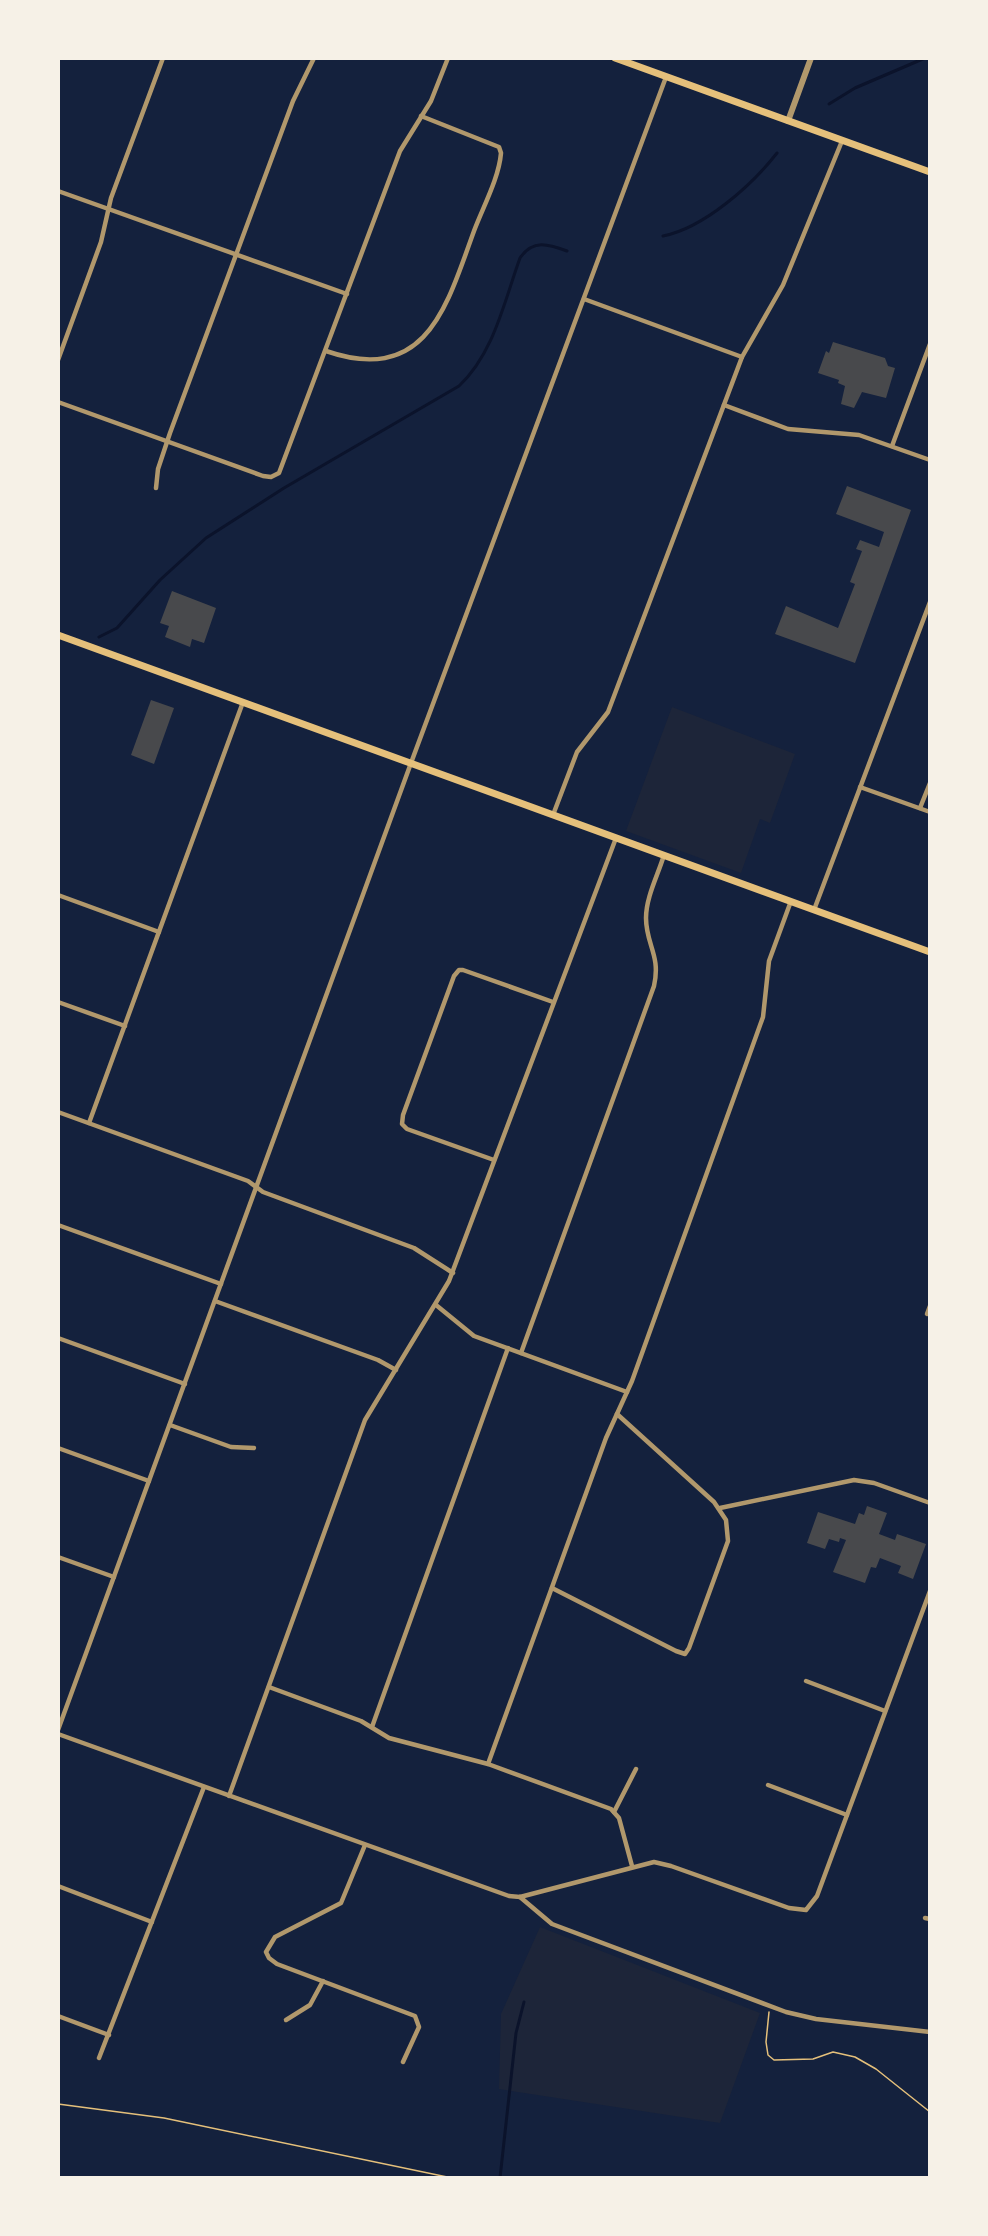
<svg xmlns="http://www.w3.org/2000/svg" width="988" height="2236" font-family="'Golos Text',sans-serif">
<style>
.green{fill:#1d2539}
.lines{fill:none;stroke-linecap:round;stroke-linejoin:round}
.stream{stroke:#0b132b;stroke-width:3}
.building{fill:#48494c}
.path{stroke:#e5c07b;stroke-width:1.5}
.minor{stroke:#b1986c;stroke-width:4.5}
.tertiary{stroke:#b1986c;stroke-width:6}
.secondary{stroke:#e5c07b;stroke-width:7}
</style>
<rect width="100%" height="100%" fill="#14213d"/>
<g class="green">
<path d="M 672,707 L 795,754 L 770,823 L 760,819 L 741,873 L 626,831 Z"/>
<path d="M 540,1927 L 760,2013 L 720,2123 L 499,2089 L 501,2014 Z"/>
</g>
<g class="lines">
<g class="stream">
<path d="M 829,104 L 855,88 L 925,58"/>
<path d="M 663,236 C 704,228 752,185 777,153"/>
<path d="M 99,637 L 117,628 L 160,580 L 206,538 L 284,488 L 459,386 C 494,353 504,302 520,258 C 533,239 548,244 567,251"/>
<path d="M 500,2178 L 516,2033 L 524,2002"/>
</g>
</g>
<g class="building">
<path d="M 833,342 L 885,358 L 888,366 L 895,368 L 886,398 L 862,392 L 854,408 L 841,404 L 845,386 L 838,383 L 839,380 L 818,373 L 826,351 L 829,353 Z"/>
<path d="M 847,486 L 911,510 L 855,663 L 775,634 L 786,606 L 838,628 L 855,584 L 850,582 L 862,551 L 856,549 L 860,540 L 879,547 L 884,532 L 836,514 Z"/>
<path d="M 172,591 L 216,608 L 204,643 L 192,639 L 190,647 L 165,637 L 169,626 L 160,623 Z"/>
<path d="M 151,700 L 174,708 L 154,764 L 131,755 Z"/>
<path d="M 867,1506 L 887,1513 L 879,1534 L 895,1540 L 897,1534 L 926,1544 L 913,1579 L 898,1573 L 901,1566 L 880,1558 L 876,1568 L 871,1567 L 865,1583 L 833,1572 L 846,1540 L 840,1538 L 839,1542 L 829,1539 L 825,1549 L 807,1543 L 818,1512 L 855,1524 L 859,1513 L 864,1515 Z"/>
</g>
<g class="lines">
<g class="path">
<path d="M 769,2012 L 766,2042 L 768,2055 L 774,2060 L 813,2059 L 833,2052 L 855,2057 L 876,2069 L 930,2112"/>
<path d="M 58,2104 L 164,2118 L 452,2178"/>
</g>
<g class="minor">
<path d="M 58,191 L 347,294"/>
<path d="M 584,299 L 742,357"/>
<path d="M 326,351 C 427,386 447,305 474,231 C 483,207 499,178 501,153 L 499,147 L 421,116"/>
<path d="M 58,360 L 101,242 L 111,198 L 163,58"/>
<path d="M 58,402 L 263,476 L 271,477 L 279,473 L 400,151 L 431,101 L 448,58"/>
<path d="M 724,405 L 788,429 L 859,435 L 930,460"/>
<path d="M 892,446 L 930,344"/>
<path d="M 156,488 L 158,469 L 170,433 L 293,101 L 314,58"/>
<path d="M 860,787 L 930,812"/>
<path d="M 920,808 L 930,783"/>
<path d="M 553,815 L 577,752 L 608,712 L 742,357 L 783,285 L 842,141"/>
<path d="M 58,895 L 159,932"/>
<path d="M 814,910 L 930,602"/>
<path d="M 58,1002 L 125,1026"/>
<path d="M 58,1112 L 248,1181 L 263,1192 L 414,1248 L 453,1273"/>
<path d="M 89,1123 L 243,702"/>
<path d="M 494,1160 L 407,1129 L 402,1124 L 403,1115 L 454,976 L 459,970 L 463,970 L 553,1002"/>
<path d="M 58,1225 L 221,1284"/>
<path d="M 215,1301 L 378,1360 L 396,1370"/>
<path d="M 436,1305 L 474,1336 L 627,1392"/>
<path d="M 927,1314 L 930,1306"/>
<path d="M 58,1338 L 185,1384"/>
<path d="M 521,1353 L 654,986 C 661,955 646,945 646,918 C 646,897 658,875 664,855"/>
<path d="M 170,1425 L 231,1447 L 254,1448"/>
<path d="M 58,1448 L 149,1481"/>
<path d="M 720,1508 L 854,1480 L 874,1483 L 930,1503"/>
<path d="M 58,1557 L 114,1577"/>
<path d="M 552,1588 L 676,1651 L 685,1654 L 689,1648 L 728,1541 L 726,1520 L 714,1502 L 617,1414"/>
<path d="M 806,1681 L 885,1711"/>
<path d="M 269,1687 L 361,1721 L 389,1738 L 488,1764 L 611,1809 L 619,1818 L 632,1866"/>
<path d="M 372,1727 L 508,1348"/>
<path d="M 58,1730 L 411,763 L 666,77"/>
<path d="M 58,1734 L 509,1896 L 520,1897 L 654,1862 L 671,1866 L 789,1908 L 806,1910 L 817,1896 L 930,1591"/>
<path d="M 488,1764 L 606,1438 L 632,1381 L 763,1017 L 769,961 L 791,901"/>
<path d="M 768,1785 L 847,1815"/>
<path d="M 229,1796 L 365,1420 L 449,1281 L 616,838"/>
<path d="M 614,1812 L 636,1769"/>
<path d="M 365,1845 L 341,1903 L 275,1937 L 266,1952 L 269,1958 L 277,1964 L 415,2016 L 419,2027 L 403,2062"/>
<path d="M 58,1886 L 152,1922"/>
<path d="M 520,1897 L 552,1924 L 786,2012 L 816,2019 L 930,2032"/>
<path d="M 925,1918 L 930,1919"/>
<path d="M 58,2016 L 109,2035"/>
<path d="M 286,2020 L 310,2005 L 323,1981"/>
<path d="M 99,2058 L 204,1787"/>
</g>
<path class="tertiary" d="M 788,121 L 811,58"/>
<g class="secondary">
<path d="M 615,58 L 930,172"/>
<path d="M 58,635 L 930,952"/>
</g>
</g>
<rect width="988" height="2236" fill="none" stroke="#f6f1e7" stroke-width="120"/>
</svg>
